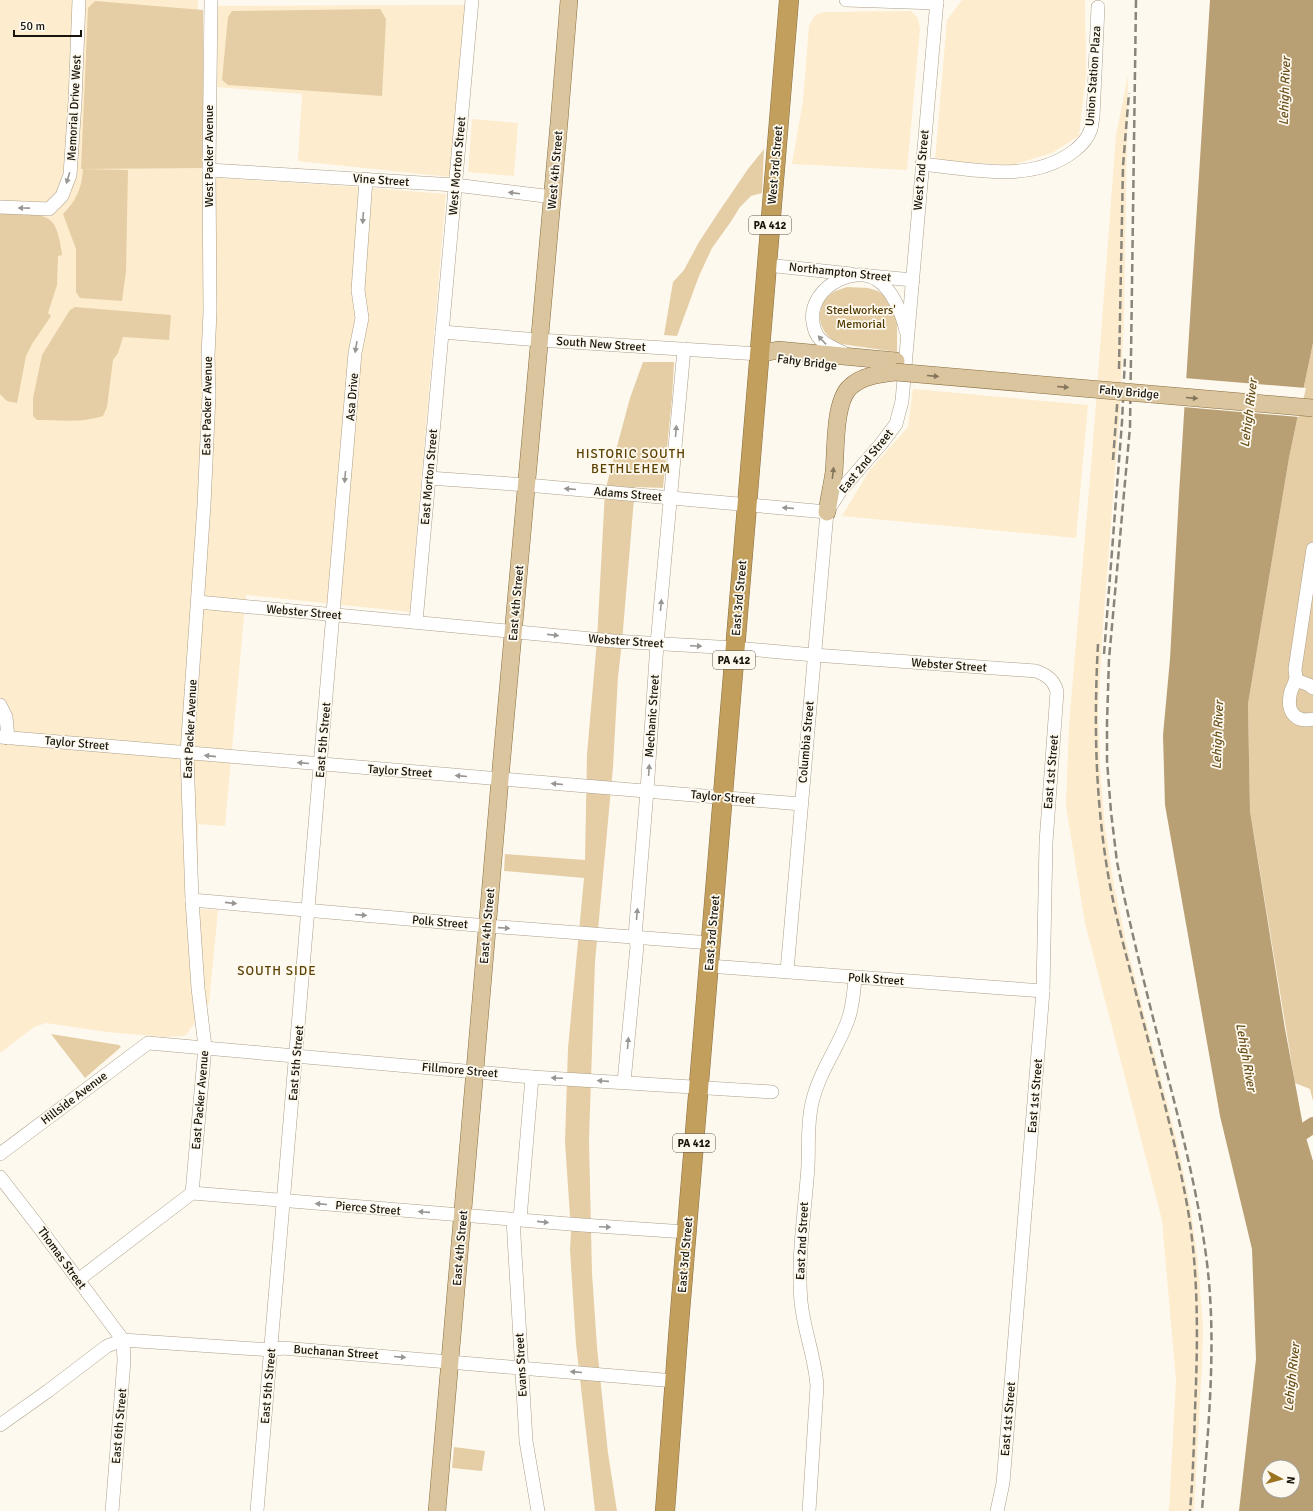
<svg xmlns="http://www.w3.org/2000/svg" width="1313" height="1511" font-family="Signika,sans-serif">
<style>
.built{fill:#fdeccd}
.green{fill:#e5cea5}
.water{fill:#b89f74;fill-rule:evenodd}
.pier{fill:#fef9ef}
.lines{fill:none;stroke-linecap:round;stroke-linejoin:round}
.river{stroke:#b89f74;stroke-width:16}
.minor-casing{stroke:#ac9f89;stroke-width:14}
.major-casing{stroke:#886f41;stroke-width:18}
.highway-casing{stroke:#886f41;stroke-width:20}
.minor{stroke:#fff;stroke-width:13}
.major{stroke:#dbc59e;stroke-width:17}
.highway{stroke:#c39f5d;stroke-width:19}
.rail{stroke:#89857b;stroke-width:2.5;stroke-dasharray:8 4;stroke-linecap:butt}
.major-bridge-casing{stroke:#886f41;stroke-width:18;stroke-linecap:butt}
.major-bridge{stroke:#dbc59e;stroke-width:17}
.oneway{fill:#989692}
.oneway2{fill:#84765c}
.labels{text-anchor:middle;stroke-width:3.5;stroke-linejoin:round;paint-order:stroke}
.shield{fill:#fef9ef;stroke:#5e5950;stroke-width:1}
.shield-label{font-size:11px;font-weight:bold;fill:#19150c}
.street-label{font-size:12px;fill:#19150c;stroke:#fef9ef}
.park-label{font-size:12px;fill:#533a00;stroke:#fef9ef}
.water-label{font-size:13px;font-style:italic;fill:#684f1b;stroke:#fef9ef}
.neighbourhood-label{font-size:13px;letter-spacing:1px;fill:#5b4102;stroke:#fef9ef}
</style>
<rect width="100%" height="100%" fill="#fef9ef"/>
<g class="built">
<path d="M 0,0 L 198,0 L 202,177 L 359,187 L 446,194 L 410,612 L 246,595 L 225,826 L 198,824 L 198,909 L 218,910 L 209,1003 L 186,1035 L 183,1036 L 164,1037 L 107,1032 L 46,1023 L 34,1027 L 0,1053 Z"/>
<path d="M 962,0 L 1085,0 L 1086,75 L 1079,136 L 1052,153 L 1012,165 L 935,161 L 947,20 Z"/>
<path d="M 465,5 L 450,177 L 298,161 L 302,94 L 217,87 L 218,6 Z"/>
<path d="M 911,11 L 918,18 L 920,29 L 907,170 L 792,164 L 803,101 L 809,26 L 815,15 L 824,12 Z"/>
<path d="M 1128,75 L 1124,315 L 1120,409 L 1102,638 L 1098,711 L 1100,767 L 1105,828 L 1114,886 L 1128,951 L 1177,1142 L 1191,1210 L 1198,1263 L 1203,1327 L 1202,1365 L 1194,1511 L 1169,1511 L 1176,1380 L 1162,1220 L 1085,923 L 1066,806 L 1069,725 L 1092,455 L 1116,135 Z"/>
<path d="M 472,119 L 518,123 L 514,176 L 468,172 Z"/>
<path d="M 913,389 L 1088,405 L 1076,538 L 842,516 L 869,471 L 908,427 Z"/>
</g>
<g class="green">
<path d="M 95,1 L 203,10 L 203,168 L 81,169 L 88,8 Z"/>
<path d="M 380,9 L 386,19 L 382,96 L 228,85 L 222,80 L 228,17 L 232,11 Z"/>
<path d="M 764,149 L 762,193 L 751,196 L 740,207 L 730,223 L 712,248 L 699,276 L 677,336 L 664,335 L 673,282 L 684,270 L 699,242 L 720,210 L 748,169 Z"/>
<path d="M 83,169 L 128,170 L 126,271 L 122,301 L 80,298 L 76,292 L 76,249 L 63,214 C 76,201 82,188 83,169 Z"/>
<path d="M 0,213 C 13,214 43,211 52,222 C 58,228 61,246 62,255 L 58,256 L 57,285 L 48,313 L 51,316 L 32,344 L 26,356 L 17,403 L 7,401 L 0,394 Z"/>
<path d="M 847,287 L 868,288 L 878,291 L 888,299 L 897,317 L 897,352 L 841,344 C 818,336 812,308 832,293 C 836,290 842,289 847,287 Z"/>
<path d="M 75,307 L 171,315 L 169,340 L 123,337 L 118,353 L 113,360 L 107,407 L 103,416 C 82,423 60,420 37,420 L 33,416 L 33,398 L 42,355 L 70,310 Z"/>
<path d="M 1313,343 L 1313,1101 L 1310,1089 L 1295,1083 L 1250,811 L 1248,704 L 1289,458 Z"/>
<path d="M 643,362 L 674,362 L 672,398 L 663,488 L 635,487 L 622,642 L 618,677 L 613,767 L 595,962 L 589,1140 L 592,1273 L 597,1347 L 608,1453 L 617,1511 L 595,1511 L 576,1344 L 570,1250 L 571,1231 L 565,1142 L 568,1048 L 584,878 L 504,871 L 505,854 L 585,860 L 587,754 L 597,640 L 605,491 L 630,398 Z"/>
<path d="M 51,1034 L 119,1045 L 121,1047 L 85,1078 Z"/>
<path d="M 454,1447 L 485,1451 L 482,1471 L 452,1468 Z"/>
</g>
<path class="water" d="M 1210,0 L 1313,0 L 1313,343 L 1289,458 L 1248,704 L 1250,811 L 1285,1029 L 1304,1131 L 1313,1161 L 1313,1511 L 1239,1511 L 1256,1359 L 1252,1249 L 1220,1116 L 1165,805 L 1163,735 L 1170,659 L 1179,494 ZM 1269,1467 L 1293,1467 L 1293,1491 L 1269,1491 Z"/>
<path class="pier" d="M 1184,378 L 1306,388 L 1299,417 L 1183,407 Z"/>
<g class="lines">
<path class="river" d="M 1287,1143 L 1313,1125"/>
<defs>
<g id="minor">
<path d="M 846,0 L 937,3"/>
<path d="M 922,164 C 972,169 1031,184 1074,151 C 1082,145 1088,138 1091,129 C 1092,125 1092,121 1093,117 L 1098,7"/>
<path d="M 209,170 L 455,185 L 553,197"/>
<path d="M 0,207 L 49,209 L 62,196 L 70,175 L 75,102 L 79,0"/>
<path d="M 767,265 L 851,274"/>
<path d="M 870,276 L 913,280"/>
<path d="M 442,332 L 539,340 L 759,354"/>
<path d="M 844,353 C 836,349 827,346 820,339 C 816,335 814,329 813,323 C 807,292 849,264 876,279 C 892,289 902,313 906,331"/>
<path d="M 429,478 L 527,485 L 827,512"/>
<path d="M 1313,549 L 1295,669 C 1295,673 1297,678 1295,681 C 1294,686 1290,690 1290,696 C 1287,712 1296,723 1313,719"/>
<path d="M 198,602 L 613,641 L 735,648 L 814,655 L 1036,671 C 1047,675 1054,680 1057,692 L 1046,842 L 1043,991 L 1003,1483 L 997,1511"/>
<path d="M 416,622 L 472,0"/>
<path d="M 1296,680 L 1309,685 L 1313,688"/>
<path d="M 0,705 L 6,717 L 8,738"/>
<path d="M 0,737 L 801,804"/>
<path d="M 192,900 L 487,926 L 711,943"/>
<path d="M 709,966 L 1043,991"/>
<path d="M 787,971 L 827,512 L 841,490 L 881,444 L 896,424 L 902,401 L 937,0"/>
<path d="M 624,1082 L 637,946 L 635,936 L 647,791 L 657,644 L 684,349"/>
<path d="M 0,1154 L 148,1043 L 532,1077 L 772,1092"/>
<path d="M 0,1177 L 35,1222 L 123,1340 L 124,1361 L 112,1511"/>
<path d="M 192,1193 L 205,1047 L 198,988 L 192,900 L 187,753 L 204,505 L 209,395 L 208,356 L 210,312 L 209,170 L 211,0"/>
<path d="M 513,1219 L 526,1441 L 538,1511"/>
<path d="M 520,1219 L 532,1077"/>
<path d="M 78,1280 L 192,1193 L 582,1225 L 686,1232"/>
<path d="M 0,1425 L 48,1391 L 107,1346 L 123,1340 L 271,1350 L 282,1348 L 675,1381"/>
<path d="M 257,1511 L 355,353 L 362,318 L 358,290 L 366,179"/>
<path d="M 809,1511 L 817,1386 C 815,1357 804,1331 801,1302 C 797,1257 805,1212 808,1166 C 809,1145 807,1124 812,1103 C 819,1072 838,1048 848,1020 C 853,1006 854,992 855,978"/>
</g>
<g id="major">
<path d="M 759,354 L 778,350 L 896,361"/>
<path d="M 827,512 C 829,499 832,485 834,472 C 836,450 834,404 849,388 C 861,376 878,374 895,372"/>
<path d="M 437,1511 L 500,779 L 559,123 L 569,0"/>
</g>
<path id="highway" d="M 665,1511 L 679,1324 L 789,0"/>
</defs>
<use href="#minor" class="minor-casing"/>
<use href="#major" class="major-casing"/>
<use href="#highway" class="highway-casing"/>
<use href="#minor" class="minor"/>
<use href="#major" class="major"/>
<use href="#highway" class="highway"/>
<g class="rail">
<path d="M 1136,0 L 1130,427 L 1109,659 L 1107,723 L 1107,761 L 1111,812 L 1117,862 L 1124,896 C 1137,955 1152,1014 1167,1073 C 1183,1136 1199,1199 1207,1263 C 1217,1346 1208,1429 1202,1511"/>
<path d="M 1119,369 L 1123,166 L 1129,93"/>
<path d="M 1113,460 L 1118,393"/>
<path d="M 1098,644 C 1094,719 1095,793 1107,868 C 1114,912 1126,954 1137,997 C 1154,1064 1173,1131 1186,1199 C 1199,1268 1198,1339 1195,1410 C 1194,1443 1193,1477 1190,1511"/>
<path d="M 1104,654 L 1122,422 L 1125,357"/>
</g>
<defs>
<path id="major-bridge" d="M 895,372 L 1313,408"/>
</defs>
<use href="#major-bridge" class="major-bridge-casing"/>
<use href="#major-bridge" class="major-bridge"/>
</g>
<defs><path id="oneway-solid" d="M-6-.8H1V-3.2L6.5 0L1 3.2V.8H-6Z"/></defs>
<g class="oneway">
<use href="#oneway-solid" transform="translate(68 178) rotate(107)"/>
<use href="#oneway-solid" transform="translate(514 193) rotate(-173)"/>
<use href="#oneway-solid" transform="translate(24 208) rotate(-179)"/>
<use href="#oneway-solid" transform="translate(363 218) rotate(94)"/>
<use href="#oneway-solid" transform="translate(822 340) rotate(-133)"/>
<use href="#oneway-solid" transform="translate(356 347) rotate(99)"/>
<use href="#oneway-solid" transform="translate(676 431) rotate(-85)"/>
<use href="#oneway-solid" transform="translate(345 477) rotate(95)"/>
<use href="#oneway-solid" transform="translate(570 489) rotate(-175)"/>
<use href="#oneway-solid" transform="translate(788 508) rotate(-175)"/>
<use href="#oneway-solid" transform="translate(661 605) rotate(-85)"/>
<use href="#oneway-solid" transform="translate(553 635) rotate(6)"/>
<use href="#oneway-solid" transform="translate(696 646) rotate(3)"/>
<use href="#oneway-solid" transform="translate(210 756) rotate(-174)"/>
<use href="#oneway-solid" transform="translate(303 763) rotate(-175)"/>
<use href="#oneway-solid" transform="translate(649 770) rotate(-86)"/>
<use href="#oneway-solid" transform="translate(461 776) rotate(-175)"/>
<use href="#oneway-solid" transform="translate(557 784) rotate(-175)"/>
<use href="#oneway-solid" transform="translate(231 903) rotate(6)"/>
<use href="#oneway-solid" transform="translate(637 914) rotate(-85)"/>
<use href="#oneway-solid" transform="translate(361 915) rotate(5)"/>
<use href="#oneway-solid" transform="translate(504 928) rotate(4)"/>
<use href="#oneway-solid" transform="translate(628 1043) rotate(-85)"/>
<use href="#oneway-solid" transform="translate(557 1078) rotate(-177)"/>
<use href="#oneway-solid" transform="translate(603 1081) rotate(-176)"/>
<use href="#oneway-solid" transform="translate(321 1204) rotate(-175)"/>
<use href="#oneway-solid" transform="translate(424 1212) rotate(-176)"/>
<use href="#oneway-solid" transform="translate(543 1222) rotate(6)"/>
<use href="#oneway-solid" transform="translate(605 1227) rotate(3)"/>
<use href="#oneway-solid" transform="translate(400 1357) rotate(5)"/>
<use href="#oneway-solid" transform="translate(576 1372) rotate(-175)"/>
</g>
<g class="oneway2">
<use href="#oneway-solid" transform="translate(933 376) rotate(5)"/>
<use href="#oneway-solid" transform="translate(1063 387) rotate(5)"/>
<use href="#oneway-solid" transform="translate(1192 398) rotate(5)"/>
<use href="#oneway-solid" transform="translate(833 473) rotate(-83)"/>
</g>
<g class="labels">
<g class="shield">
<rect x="749" y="216" width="42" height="18" rx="3"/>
<rect x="713" y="651" width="42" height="18" rx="3"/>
<rect x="673" y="1134" width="42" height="18" rx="3"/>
</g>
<g class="shield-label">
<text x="770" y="229">PA 412</text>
<text x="734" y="664">PA 412</text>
<text x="694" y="1147">PA 412</text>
</g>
<g class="street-label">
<text transform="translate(1093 76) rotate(-86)" y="4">Union Station Plaza</text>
<text transform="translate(74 108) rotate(-87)" y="4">Memorial Drive West</text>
<text transform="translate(209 156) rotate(-90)" y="4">West Packer Avenue</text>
<text transform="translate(775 165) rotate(-85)" y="4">West 3rd Street</text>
<text transform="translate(457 166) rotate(-85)" y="4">West Morton Street</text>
<text transform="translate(555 170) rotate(-85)" y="4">West 4th Street</text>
<text transform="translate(921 170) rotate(-85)" y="4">West 2nd Street</text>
<text transform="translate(381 180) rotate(4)" y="4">Vine Street</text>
<text transform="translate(840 272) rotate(6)" y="4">Northampton Street</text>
<text transform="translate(601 344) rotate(4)" y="4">South New Street</text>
<text transform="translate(807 362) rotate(7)" y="4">Fahy Bridge</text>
<text transform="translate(1129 392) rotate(5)" y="4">Fahy Bridge</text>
<text transform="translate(352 397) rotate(-85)" y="4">Asa Drive</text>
<text transform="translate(207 406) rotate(-89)" y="4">East Packer Avenue</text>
<text transform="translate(866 461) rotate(-51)" y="4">East 2nd Street</text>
<text transform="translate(429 477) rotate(-85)" y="4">East Morton Street</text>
<text transform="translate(628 494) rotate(5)" y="4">Adams Street</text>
<text transform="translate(739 598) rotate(-85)" y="4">East 3rd Street</text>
<text transform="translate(516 603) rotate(-85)" y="4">East 4th Street</text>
<text transform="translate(304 612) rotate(5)" y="4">Webster Street</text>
<text transform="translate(626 641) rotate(4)" y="4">Webster Street</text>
<text transform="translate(949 665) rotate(4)" y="4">Webster Street</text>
<text transform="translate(652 716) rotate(-86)" y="4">Mechanic Street</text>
<text transform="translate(190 729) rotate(-87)" y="4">East Packer Avenue</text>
<text transform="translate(323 740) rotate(-85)" y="4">East 5th Street</text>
<text transform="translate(806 742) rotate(-85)" y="4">Columbia Street</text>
<text transform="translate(77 743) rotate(5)" y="4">Taylor Street</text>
<text transform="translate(400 771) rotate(4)" y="4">Taylor Street</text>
<text transform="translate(1051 772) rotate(-85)" y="4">East 1st Street</text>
<text transform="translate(723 797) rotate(5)" y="4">Taylor Street</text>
<text transform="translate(440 922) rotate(5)" y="4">Polk Street</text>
<text transform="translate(487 926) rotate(-85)" y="4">East 4th Street</text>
<text transform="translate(712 933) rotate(-85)" y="4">East 3rd Street</text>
<text transform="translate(876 979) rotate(4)" y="4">Polk Street</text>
<text transform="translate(296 1063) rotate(-85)" y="4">East 5th Street</text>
<text transform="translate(460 1070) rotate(5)" y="4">Fillmore Street</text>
<text transform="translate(1035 1096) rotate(-85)" y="4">East 1st Street</text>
<text transform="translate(74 1098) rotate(-37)" y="4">Hillside Avenue</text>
<text transform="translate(200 1100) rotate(-85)" y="4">East Packer Avenue</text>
<text transform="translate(368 1208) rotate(5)" y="4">Pierce Street</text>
<text transform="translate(802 1241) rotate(-87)" y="4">East 2nd Street</text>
<text transform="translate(460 1248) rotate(-85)" y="4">East 4th Street</text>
<text transform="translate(685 1255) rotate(-85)" y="4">East 3rd Street</text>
<text transform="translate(62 1258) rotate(54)" y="4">Thomas Street</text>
<text transform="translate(336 1352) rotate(4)" y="4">Buchanan Street</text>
<text transform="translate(521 1365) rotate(-93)" y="4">Evans Street</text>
<text transform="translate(268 1386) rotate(-85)" y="4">East 5th Street</text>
<text transform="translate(1008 1419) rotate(-85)" y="4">East 1st Street</text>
<text transform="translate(119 1426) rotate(-85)" y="4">East 6th Street</text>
</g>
<g class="park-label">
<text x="861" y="314">Steelworkers'<tspan x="861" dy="14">Memorial</tspan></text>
</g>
<g class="water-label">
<text transform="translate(1284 91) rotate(-88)" y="5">Lehigh River</text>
<text transform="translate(1248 413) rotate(-83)" y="5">Lehigh River</text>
<text transform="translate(1217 735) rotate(-88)" y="5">Lehigh River</text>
<text transform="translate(1247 1057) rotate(80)" y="5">Lehigh River</text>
<text transform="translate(1291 1377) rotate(-84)" y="5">Lehigh River</text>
</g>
<g class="neighbourhood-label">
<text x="631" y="458">HISTORIC SOUTH<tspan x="631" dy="15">BETHLEHEM</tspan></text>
<text x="277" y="975">SOUTH SIDE</text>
</g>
</g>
<g transform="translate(1281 1479) rotate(97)"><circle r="19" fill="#fef9ef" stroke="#a29e94"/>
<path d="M0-3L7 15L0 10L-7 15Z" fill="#9b7421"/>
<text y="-6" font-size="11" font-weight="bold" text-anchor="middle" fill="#19150c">N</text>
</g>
<path d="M14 30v6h67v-6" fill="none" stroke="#19150c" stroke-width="2"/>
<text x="20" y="30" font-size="12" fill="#19150c" stroke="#fef9ef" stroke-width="3" paint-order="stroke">50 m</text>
</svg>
